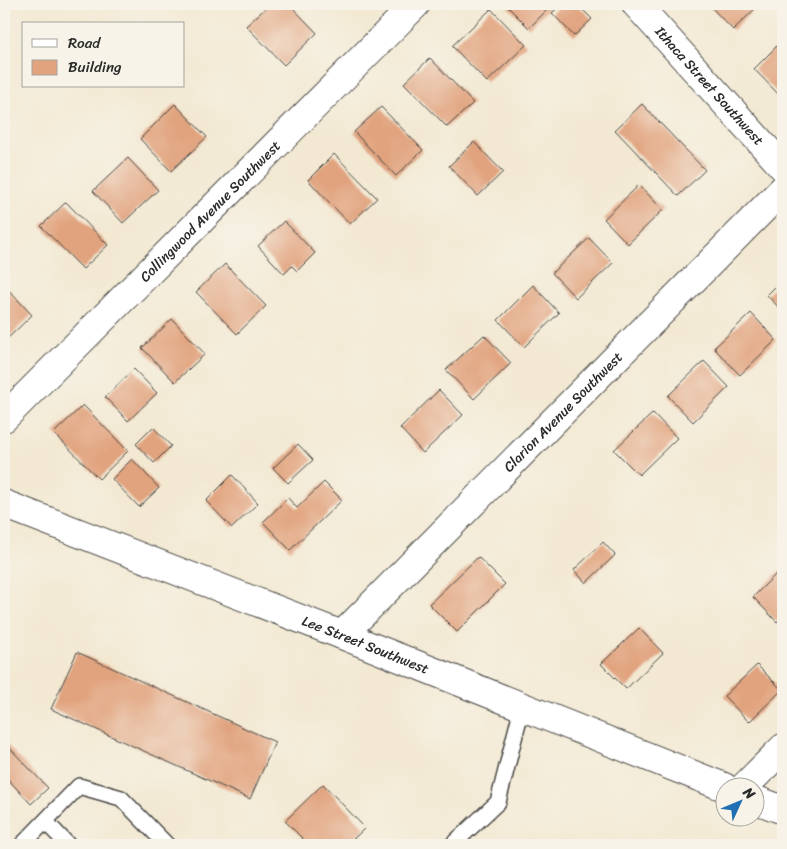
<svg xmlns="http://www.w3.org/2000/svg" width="787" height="849" font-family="Sriracha,sans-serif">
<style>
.building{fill:#e1a37e}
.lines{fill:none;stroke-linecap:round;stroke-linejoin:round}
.service-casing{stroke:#494844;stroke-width:18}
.minor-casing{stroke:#494844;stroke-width:30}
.service{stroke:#fff;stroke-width:15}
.minor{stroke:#fff;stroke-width:28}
.labels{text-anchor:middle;stroke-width:5;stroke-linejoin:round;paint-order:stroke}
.street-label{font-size:14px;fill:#2b2b2b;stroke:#f7f3e8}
</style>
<rect width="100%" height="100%" fill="#f7f3e8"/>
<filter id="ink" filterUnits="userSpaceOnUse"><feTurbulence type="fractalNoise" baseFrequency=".02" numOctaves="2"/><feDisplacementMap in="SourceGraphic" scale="10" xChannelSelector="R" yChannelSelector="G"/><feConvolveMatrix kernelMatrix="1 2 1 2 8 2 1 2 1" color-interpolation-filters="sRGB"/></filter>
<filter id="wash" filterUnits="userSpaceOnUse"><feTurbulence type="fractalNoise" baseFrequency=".0096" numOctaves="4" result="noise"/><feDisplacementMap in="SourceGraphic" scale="20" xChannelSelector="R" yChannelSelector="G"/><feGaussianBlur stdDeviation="1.12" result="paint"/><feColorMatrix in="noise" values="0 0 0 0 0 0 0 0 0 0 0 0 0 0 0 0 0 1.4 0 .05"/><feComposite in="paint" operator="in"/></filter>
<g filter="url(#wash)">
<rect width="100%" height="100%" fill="#f3e9d3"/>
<g id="blocks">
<g class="building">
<path d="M 270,4 L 289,4 L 317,33 L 284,65 L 246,26 Z"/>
<path d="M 505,4 L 553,4 L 529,28 Z"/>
<path d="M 562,4 L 577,4 L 592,19 L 574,36 L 552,13 Z"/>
<path d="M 710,4 L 760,4 L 733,30 L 709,5 Z"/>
<path d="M 491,9 L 526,45 L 487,82 L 452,46 Z"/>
<path d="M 778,45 L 783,51 L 783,99 L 754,69 Z"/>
<path d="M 430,58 L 473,103 L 447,127 L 404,83 Z"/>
<path d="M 175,104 L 207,137 L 171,171 L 140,139 Z"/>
<path d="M 642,104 L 705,170 L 678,196 L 615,130 Z"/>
<path d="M 381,107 L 423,150 L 396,176 L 354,132 Z"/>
<path d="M 474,142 L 503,172 L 478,196 L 449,166 Z"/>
<path d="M 334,154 L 377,198 L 350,224 L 308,180 Z"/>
<path d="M 128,158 L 158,190 L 123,223 L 93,191 Z"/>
<path d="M 639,185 L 663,210 L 628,244 L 604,219 Z"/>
<path d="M 66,202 L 108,245 L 83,269 L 41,226 Z"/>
<path d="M 284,221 L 315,253 L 297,271 L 292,266 L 284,274 L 258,246 Z"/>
<path d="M 589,238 L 613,263 L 576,298 L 552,273 Z"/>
<path d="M 225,264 L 266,306 L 237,334 L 196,292 Z"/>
<path d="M 783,279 L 783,312 L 767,295 Z"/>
<path d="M 4,285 L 32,315 L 5,341 L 4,340 Z"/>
<path d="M 533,285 L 559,313 L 524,347 L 498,320 Z"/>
<path d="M 751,313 L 776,340 L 740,375 L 714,348 Z"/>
<path d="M 172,319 L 205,354 L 175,382 L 142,348 Z"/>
<path d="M 484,335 L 511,363 L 474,399 L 446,370 Z"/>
<path d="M 704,361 L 729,387 L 693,422 L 668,396 Z"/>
<path d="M 134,369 L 157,393 L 128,421 L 105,397 Z"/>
<path d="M 439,390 L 463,415 L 423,453 L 400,428 Z"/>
<path d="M 83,405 L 128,451 L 99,479 L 54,433 Z"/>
<path d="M 653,413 L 677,438 L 639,475 L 614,450 Z"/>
<path d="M 153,427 L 171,446 L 154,463 L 136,444 Z"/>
<path d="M 298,444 L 313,460 L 288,483 L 273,468 Z"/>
<path d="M 132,459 L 159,488 L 139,507 L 112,479 Z"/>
<path d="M 232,475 L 258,503 L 232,528 L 206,501 Z"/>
<path d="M 324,482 L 342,500 L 290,550 L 263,522 L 288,498 L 297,508 Z"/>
<path d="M 603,542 L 615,555 L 586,583 L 574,570 Z"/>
<path d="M 478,557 L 505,584 L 457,632 L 429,604 Z"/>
<path d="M 779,571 L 783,575 L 783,616 L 777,622 L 753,597 Z"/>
<path d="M 639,628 L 663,653 L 626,689 L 601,664 Z"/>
<path d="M 77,652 L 275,742 L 250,799 L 51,709 Z"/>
<path d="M 757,665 L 782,690 L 749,722 L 724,696 Z"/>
<path d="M 4,742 L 48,788 L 31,804 L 4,775 Z"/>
<path d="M 323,784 L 365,828 L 347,845 L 309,845 L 285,821 Z"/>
</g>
</g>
</g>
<g filter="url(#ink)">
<use href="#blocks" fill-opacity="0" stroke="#494844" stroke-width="1"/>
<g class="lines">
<defs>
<g id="service">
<path d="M 46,822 L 68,845"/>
<path d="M 22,845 L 79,786 L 121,798 L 167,845"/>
<path d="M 452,845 L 498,802 L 522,707"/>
</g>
<g id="minor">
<path id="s1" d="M 636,4 L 783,167"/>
<path id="s2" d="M 4,418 L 416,4"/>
<path id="s3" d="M 4,504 L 342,635 L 724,787"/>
<path id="s4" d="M 342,635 L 783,189"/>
<path d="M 745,786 L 783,748"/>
<path d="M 754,799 L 783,810"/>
</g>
</defs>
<use href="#service" class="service-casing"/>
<use href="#minor" class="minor-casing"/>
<use href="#service" class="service"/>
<use href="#minor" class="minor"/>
</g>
</g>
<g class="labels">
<g class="street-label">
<text dy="5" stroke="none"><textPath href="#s1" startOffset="110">Ithaca Street Southwest</textPath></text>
<text dy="5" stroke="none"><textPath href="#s2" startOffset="292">Collingwood Avenue Southwest</textPath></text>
<text dy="5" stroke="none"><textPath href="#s4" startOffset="314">Clarion Avenue Southwest</textPath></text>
<text dy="5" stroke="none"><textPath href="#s3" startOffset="388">Lee Street Southwest</textPath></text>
</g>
</g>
<rect width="787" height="849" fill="none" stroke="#f7f3e8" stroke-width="20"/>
<rect x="22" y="22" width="162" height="65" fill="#f7f3e8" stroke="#a5a39c"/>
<rect x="32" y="39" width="25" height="8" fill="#ffffff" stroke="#a5a39c"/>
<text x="68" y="48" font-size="15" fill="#2b2b2b">Road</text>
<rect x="32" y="60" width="25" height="15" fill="#e1a37e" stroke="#a5a39c"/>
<text x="68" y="72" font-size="15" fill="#2b2b2b">Building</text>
<g transform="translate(740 802) rotate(46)"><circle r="24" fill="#f7f3e8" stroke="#a5a39c"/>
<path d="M0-4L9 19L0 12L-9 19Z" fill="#1f6fb2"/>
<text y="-8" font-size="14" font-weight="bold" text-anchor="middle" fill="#2b2b2b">N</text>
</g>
</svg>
